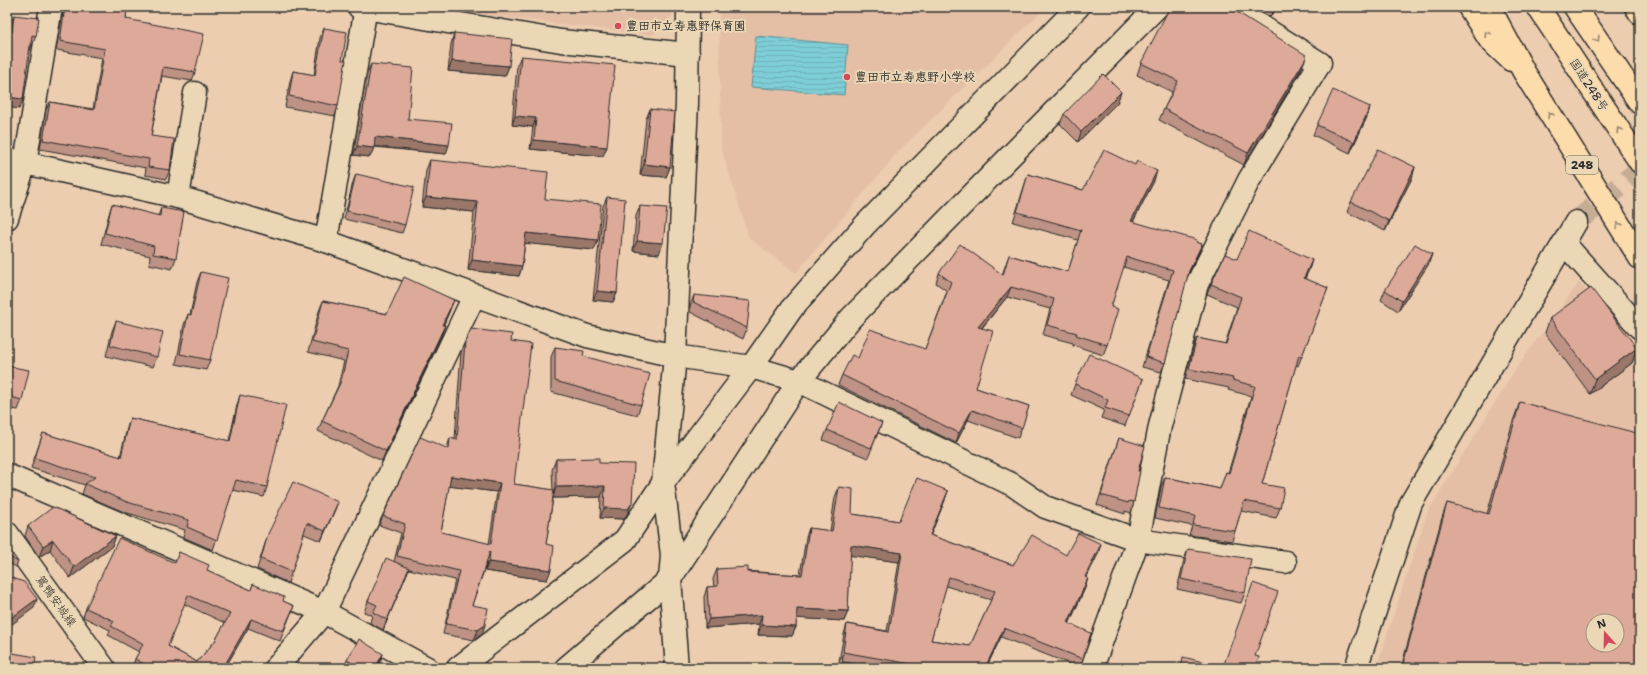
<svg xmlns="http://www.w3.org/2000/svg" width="1647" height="675" font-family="'Shantell Sans','Klee One',sans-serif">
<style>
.built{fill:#e4bfa6;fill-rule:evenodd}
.water{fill:url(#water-rules);stroke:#5d8d92}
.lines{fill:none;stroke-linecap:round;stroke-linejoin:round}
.minor-tunnel{stroke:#c5ad95;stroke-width:22;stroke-dasharray:22 11;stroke-linecap:butt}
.minor-casing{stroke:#2b2b2b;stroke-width:25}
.tertiary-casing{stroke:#2b2b2b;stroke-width:25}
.secondary-casing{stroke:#2b2b2b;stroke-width:25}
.trunk-casing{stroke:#2b2b2b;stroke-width:25}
.minor{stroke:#ebd7b5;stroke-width:22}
.tertiary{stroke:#ebd7b5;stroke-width:22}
.secondary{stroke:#ebd7b5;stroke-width:22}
.trunk{stroke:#fddcac;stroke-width:22}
.wall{fill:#be9284;stroke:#2b2b2b;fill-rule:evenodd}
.shaded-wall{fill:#9b776b;stroke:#2b2b2b}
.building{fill:#da9;stroke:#2b2b2b;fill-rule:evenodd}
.oneway{stroke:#94846c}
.poi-dot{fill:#d1495b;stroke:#ebd7b5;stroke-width:1.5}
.labels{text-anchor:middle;stroke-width:4;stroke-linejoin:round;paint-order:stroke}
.shield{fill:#ebd7b5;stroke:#655f54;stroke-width:1}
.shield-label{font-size:11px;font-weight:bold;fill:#2b2b2b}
.poi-label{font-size:12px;font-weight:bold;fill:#2b2b2b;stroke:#ebd7b5;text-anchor:start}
.street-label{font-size:12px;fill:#2b2b2b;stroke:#ebd7b5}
</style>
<defs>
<pattern id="water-rules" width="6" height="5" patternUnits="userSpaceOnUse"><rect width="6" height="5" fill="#7eced7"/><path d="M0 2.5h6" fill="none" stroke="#6db1b9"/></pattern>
</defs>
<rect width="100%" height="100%" fill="#eccdb0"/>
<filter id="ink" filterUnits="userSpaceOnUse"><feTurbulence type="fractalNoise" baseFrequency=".025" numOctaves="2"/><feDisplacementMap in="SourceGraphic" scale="8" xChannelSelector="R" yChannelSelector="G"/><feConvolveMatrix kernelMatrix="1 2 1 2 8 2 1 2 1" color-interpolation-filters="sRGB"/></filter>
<g filter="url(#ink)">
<g class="built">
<path d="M 418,7 L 672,7 L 672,16 L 653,35 Z"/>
<path d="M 719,7 L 1046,7 L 899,151 L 796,273 L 749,238 L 721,148 Z"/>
<path d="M 1579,282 L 1640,352 L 1640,668 L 1376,668 L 1427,513 L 1517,367 ZM 1593,621 L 1617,621 L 1617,645 L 1593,645 Z"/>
</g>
<path class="water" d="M 756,36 L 848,45 L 844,95 L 751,87 Z"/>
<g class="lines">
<path class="minor-tunnel" d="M 1576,222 L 1640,170"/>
<defs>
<g id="minor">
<path d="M 359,7 L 561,41 L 688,54"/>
<path d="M 7,159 L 178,197 L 326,241 L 587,336 L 675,356 L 751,367 L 799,381 L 1013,485 L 1045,507 L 1138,540 L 1285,562"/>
<path d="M 178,197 L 195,93"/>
<path d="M 7,218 L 25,163 L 51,7"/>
<path d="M 326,241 L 366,7"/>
<path d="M 1564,243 L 1640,328"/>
<path d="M 7,475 L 324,612 L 427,668"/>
<path d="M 276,668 L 324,612 L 474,296"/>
<path d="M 458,668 L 625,540 L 663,483 L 751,367 L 793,307 L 865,225 L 1078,7"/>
<path d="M 566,668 L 670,579 L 799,381 L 851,318 L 1157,7"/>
<path d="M 1092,668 L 1138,540 L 1160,426 L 1197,284 L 1249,180 L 1320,63 L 1230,7"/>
<path d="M 1356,668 L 1411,503 L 1576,222"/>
</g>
<path id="tertiary" d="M 677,668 L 670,579 L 672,555 L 663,483 L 675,356 L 687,103 L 688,7"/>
<path id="secondary" d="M 7,533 L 104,668"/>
<g id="trunk">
<path d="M 1469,7 L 1490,40 L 1511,60"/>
<path d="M 1489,7 L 1524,72 L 1640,258"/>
<path d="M 1538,7 L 1640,162"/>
<path d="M 1575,7 L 1640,103"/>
<path d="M 1636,7 L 1640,13"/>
</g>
</defs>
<use href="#minor" class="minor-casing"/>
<use href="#tertiary" class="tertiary-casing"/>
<use href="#secondary" class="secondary-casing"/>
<use href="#trunk" class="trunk-casing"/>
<use href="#minor" class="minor"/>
<use href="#tertiary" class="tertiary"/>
<use href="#secondary" class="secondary"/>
<use href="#trunk" class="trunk"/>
</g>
<g class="wall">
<path d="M 65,7 L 127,7 L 126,19 L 195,72 L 192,81 L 162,76 L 151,136 L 170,170 L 166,179 L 145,175 L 146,168 L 40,149 L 46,110 L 50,102 L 93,109 L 102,58 L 56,50 L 63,13 Z"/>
<path d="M 1252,7 L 1277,7 L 1270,17 Z"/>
<path d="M 14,15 L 36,36 L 29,53 L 19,109 L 10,31 L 10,26 Z"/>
<path d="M 324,28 L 342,60 L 338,106 L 335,116 L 285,107 L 290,81 L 293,71 L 314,75 L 320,38 Z"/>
<path d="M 454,33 L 509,66 L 505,76 L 448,71 L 451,44 Z"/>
<path d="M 521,56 L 603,156 L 530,149 L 533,127 L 512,125 L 517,65 Z"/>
<path d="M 1141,63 L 1301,69 L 1244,165 L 1159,120 L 1164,109 L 1172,92 L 1137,75 Z"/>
<path d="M 371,64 L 408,119 L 446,154 L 374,147 L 370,157 L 353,155 L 367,73 Z"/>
<path d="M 1121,92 L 1117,103 L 1078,142 L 1060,124 L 1064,114 Z"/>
<path d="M 1370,107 L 1367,117 L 1350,153 L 1313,135 L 1317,125 Z"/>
<path d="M 650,109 L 670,167 L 666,177 L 640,175 L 646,119 Z"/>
<path d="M 430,160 L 545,199 L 594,250 L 525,243 L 522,266 L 519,276 L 468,270 L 474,212 L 422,207 L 426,170 Z"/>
<path d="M 1415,167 L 1412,178 L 1385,231 L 1347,212 L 1351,202 Z"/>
<path d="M 356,174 L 405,225 L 402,233 L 344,219 L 353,182 Z"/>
<path d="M 1028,174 L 1083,190 L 1154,181 L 1133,222 L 1196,242 L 1202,244 L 1198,254 L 1187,276 L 1165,363 L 1161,372 L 1142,367 L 1169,280 L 1123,267 L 1111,307 L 1107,345 L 1103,355 L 1073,345 L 1073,343 L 1043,335 L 1050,309 L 1007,297 L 982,328 L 976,388 L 1029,406 L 1018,438 L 968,420 L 956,443 L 838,385 L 842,375 L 858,358 L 925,349 L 947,291 L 936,283 L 939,273 L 1002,275 L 1009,255 L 1068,272 L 1078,240 L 1013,222 Z"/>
<path d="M 607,197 L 617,293 L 613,302 L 593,300 L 603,206 Z"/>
<path d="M 112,204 L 158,216 L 161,208 L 176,258 L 172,269 L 149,264 L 150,256 L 101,244 L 109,214 Z"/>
<path d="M 640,206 L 659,254 L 633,251 L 636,216 Z"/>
<path d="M 1432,254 L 1428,265 L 1398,311 L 1381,300 L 1385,290 Z"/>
<path d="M 1237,259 L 1312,260 L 1305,279 L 1328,288 L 1298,366 L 1296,365 L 1262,484 L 1280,508 L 1276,518 L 1241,511 L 1232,541 L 1189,535 L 1192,526 L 1155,518 L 1161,487 L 1165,477 L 1220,489 L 1226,472 L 1228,473 L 1251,396 L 1228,390 L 1229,388 L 1185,379 L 1193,348 L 1197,338 L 1225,344 L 1237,307 L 1207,294 L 1211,284 Z"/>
<path d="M 201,272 L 210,360 L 206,370 L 176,364 L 184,325 L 188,314 L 190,315 L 197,282 Z"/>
<path d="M 694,295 L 747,328 L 743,339 L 690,312 L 690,306 Z"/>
<path d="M 323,301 L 387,314 L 450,310 L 443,325 L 445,325 L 441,336 L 382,461 L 318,431 L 322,421 L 338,386 L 344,361 L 308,352 L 319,311 Z"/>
<path d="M 1550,318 L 1637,348 L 1632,363 L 1590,394 L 1545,333 Z"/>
<path d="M 116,321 L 157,357 L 153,367 L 106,356 L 112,331 Z"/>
<path d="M 511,341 L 514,484 L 553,490 L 552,470 L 556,459 L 599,463 L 628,513 L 624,519 L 600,518 L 601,497 L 553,498 L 546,544 L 547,580 L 485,571 L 487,562 L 472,605 L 482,634 L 474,640 L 443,634 L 455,580 L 409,569 L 383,630 L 370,623 L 372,615 L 364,612 L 368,601 L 394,562 L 401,533 L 379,525 L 383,516 L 447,448 L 450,438 L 455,439 L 461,352 L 465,342 ZM 449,486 L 497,492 L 489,544 L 441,532 Z"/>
<path d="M 555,347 L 583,356 L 641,405 L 637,415 L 551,392 L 551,357 Z"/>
<path d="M 7,366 L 22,400 L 18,410 L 7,408 Z"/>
<path d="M 1143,379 L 1125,426 L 1101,418 L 1104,410 L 1071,395 L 1075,384 Z"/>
<path d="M 240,395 L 267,487 L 264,497 L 233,490 L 213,550 L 183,537 L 185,530 L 124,512 L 82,494 L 85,485 L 31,468 L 43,433 L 120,457 L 127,428 L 130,418 L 229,441 L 237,405 Z"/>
<path d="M 1520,402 L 1640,668 L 1401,668 L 1441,521 L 1447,503 L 1487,514 L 1513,421 Z"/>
<path d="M 882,423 L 868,458 L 823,440 L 827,430 Z"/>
<path d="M 1119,438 L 1138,471 L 1134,502 L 1131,513 L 1125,511 L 1125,514 L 1097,505 Z"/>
<path d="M 839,487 L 852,514 L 899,521 L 945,500 L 930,535 L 1013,565 L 1066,555 L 1098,554 L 1086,578 L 1088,578 L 1085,588 L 1069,624 L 1083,659 L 1080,668 L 1001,637 L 986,668 L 877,668 L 839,661 L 844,634 L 847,624 L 887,631 L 899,562 L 850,555 L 848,611 L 844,621 L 796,618 L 796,627 L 792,636 L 758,635 L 759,624 L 705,628 L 704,597 L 707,587 L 714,587 L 713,579 L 717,569 L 800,575 L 806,537 L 809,528 L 830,531 L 835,497 ZM 946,586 L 991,600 L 970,646 L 931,640 Z"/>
<path d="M 338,502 L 321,541 L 304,534 L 288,583 L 257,569 L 268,534 Z"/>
<path d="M 28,526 L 116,536 L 112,546 L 70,578 L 50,550 L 39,557 L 25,536 Z"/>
<path d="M 7,546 L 18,562 L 16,567 L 7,562 Z"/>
<path d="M 1188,549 L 1245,593 L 1241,603 L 1177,589 L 1184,560 Z"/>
<path d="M 179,552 L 207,570 L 251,590 L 253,584 L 283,601 L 294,606 L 280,641 L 248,628 L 225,668 L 132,668 L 135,659 L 139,652 L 108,635 L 110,630 L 83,617 L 86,608 L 175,563 ZM 184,604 L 225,623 L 215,641 L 197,662 L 168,646 Z"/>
<path d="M 383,654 L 381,660 L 376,668 L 350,668 L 345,665 L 347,660 Z"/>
</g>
<g class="shaded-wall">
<path d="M 1274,7 L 1277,7 L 1270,17 Z"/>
<path d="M 1306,58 L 1301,69 L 1244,165 L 1248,153 Z"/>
<path d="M 452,61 L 509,66 L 505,76 L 448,71 Z"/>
<path d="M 1121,92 L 1117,103 L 1078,142 L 1081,132 Z"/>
<path d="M 7,97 L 23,99 L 19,109 L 7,107 Z"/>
<path d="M 1370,107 L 1367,117 L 1350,153 L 1354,142 Z"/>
<path d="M 515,116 L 536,118 L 533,127 L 512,125 Z"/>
<path d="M 375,137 L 449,145 L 446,154 L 371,146 Z"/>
<path d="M 534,140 L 607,147 L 603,156 L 530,149 Z"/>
<path d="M 357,146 L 374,148 L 370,157 L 353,155 Z"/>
<path d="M 644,164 L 670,167 L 666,177 L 640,175 Z"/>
<path d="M 1415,167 L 1412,178 L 1385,231 L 1389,221 Z"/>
<path d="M 1157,171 L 1154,181 L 1128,231 L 1131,221 Z"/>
<path d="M 426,197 L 478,202 L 474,212 L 422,207 Z"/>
<path d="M 526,233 L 598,240 L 594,250 L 522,243 Z"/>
<path d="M 637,241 L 663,243 L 659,254 L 633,251 Z"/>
<path d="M 1202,244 L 1198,254 L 1185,281 L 1189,271 Z"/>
<path d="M 1432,254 L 1428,265 L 1398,311 L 1402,301 Z"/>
<path d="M 472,260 L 522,266 L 519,276 L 468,270 Z"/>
<path d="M 1312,260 L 1309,270 L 1300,288 L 1304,278 Z"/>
<path d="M 1011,287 L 1007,297 L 974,337 L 978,327 Z"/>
<path d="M 597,291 L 617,293 L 613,302 L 593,300 Z"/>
<path d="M 454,300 L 450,310 L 439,336 L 442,325 Z"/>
<path d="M 445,325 L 441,336 L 382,461 L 386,451 Z"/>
<path d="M 1637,348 L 1632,363 L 1590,394 L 1595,379 Z"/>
<path d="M 972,410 L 968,420 L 956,443 L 959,433 Z"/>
<path d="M 451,476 L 500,483 L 497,492 L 447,486 Z"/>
<path d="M 605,486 L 601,497 L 553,498 L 556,487 Z"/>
<path d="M 948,491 L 945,500 L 927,544 L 930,535 Z"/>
<path d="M 338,502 L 334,512 L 321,541 L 325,531 Z"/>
<path d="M 632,503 L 628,513 L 624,519 L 600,518 L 604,508 Z"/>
<path d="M 116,536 L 112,546 L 70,578 L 74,567 Z"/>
<path d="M 53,540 L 50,550 L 39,557 L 43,546 Z"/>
<path d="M 1101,544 L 1098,554 L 1082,587 L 1085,577 Z"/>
<path d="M 851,545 L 902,553 L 899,562 L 847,555 Z"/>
<path d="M 489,562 L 551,570 L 547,580 L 485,571 Z"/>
<path d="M 409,568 L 405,578 L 383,630 L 387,620 Z"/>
<path d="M 1088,578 L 1085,588 L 1065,633 L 1068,623 Z"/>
<path d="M 37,599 L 34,608 L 7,628 L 7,621 Z"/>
<path d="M 797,609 L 848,611 L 844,621 L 794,618 Z"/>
<path d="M 762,615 L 759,624 L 705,628 L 709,619 Z"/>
<path d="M 251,619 L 248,628 L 225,668 L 223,668 Z"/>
<path d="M 485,625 L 482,634 L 474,640 L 478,630 Z"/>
<path d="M 761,625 L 796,627 L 792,636 L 758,635 Z"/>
<path d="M 1004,628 L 1001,637 L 986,668 L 985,668 Z"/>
<path d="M 383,654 L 381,660 L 376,668 L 375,668 Z"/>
</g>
<g class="building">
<path d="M 65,7 L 127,7 L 126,19 L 204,34 L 195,72 L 163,67 L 151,136 L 174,139 L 170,170 L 148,167 L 149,159 L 43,140 L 50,102 L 94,110 L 105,49 L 60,41 Z"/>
<path d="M 1170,7 L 1229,7 L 1306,55 L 1306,58 L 1248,153 L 1164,109 L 1178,81 L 1141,63 Z"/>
<path d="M 14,15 L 39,18 L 36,36 L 32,35 L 31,46 L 30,46 L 23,99 L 7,97 L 7,31 L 12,32 Z"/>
<path d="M 324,28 L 347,32 L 342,60 L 346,60 L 338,106 L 289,96 L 293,71 L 315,75 Z"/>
<path d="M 454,33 L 512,39 L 509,66 L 452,61 Z"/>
<path d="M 521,56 L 615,65 L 607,147 L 534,140 L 536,118 L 515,116 Z"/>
<path d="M 371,64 L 413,68 L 408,119 L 452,123 L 449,145 L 375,137 L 374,148 L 357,146 Z"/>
<path d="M 1103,74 L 1121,92 L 1081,132 L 1064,114 Z"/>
<path d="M 1333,90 L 1370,107 L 1354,142 L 1317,125 Z"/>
<path d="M 650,109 L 675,112 L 670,167 L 644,164 Z"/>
<path d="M 1378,149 L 1415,167 L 1389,221 L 1351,202 Z"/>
<path d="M 1104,150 L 1135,165 L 1137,161 L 1157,171 L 1131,221 L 1197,240 L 1196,242 L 1202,244 L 1189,271 L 1165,363 L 1146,357 L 1173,270 L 1127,257 L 1111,307 L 1118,309 L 1107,345 L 1076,335 L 1077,333 L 1047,325 L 1054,299 L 1011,287 L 978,327 L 993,331 L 976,388 L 1029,406 L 1022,428 L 972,410 L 959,433 L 842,375 L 852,355 L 858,358 L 870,329 L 925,349 L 951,282 L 939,273 L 960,244 L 1003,275 L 1009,255 L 1068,272 L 1081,230 L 1017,212 L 1028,174 L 1083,190 Z"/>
<path d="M 430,160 L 548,172 L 545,199 L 601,204 L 598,240 L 526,233 L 522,266 L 472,260 L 478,202 L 426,197 Z"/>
<path d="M 356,174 L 414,187 L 405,225 L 347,211 Z"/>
<path d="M 607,197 L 625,199 L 617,293 L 597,291 Z"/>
<path d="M 112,204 L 160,216 L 161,208 L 184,212 L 176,258 L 153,254 L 154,246 L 105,233 Z"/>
<path d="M 640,206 L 667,208 L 663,243 L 637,241 Z"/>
<path d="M 1249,231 L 1312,260 L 1304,278 L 1328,288 L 1302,356 L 1299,355 L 1262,484 L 1284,488 L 1280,508 L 1244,501 L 1235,531 L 1193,525 L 1195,516 L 1159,508 L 1165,477 L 1220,489 L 1226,472 L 1229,473 L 1255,386 L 1232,380 L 1233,378 L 1189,369 L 1197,338 L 1226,344 L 1241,297 L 1211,284 L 1225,254 L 1237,259 Z"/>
<path d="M 1415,244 L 1432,254 L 1402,301 L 1385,290 Z"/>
<path d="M 201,272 L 228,278 L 210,360 L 180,354 L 188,314 L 191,315 Z"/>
<path d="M 404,277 L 454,300 L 442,325 L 445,325 L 386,451 L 322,421 L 341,381 L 348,351 L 312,342 L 323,301 L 387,314 Z"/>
<path d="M 1591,288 L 1637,348 L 1595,379 L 1550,318 Z"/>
<path d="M 694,295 L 750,301 L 747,328 L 693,302 Z"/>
<path d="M 116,321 L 163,332 L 157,357 L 110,345 Z"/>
<path d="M 471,329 L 512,334 L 511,341 L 531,344 L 514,484 L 554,490 L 546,544 L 554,546 L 551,570 L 489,562 L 490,551 L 472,605 L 488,608 L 485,625 L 478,630 L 446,624 L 459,571 L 397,556 L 405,524 L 383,516 L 420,437 L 449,449 L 450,438 L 457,440 L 465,342 ZM 451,476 L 500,483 L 491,544 L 441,532 Z"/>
<path d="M 555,347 L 584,351 L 583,356 L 650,374 L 641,405 L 555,381 Z"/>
<path d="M 1089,354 L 1143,379 L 1129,416 L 1105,408 L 1108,400 L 1075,384 Z"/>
<path d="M 7,366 L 29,370 L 22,400 L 7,396 Z"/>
<path d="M 240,395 L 286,405 L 267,487 L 236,480 L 217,540 L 187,527 L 189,520 L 127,502 L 85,484 L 95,477 L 35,458 L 43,433 L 121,457 L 130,418 L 230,441 Z"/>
<path d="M 839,402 L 882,423 L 871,448 L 827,430 Z"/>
<path d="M 1520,402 L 1640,434 L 1640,668 L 1402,668 L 1447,503 L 1489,514 ZM 1593,621 L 1617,621 L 1617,645 L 1593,645 Z"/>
<path d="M 1119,438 L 1145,446 L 1138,471 L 1140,471 L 1134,502 L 1129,501 L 1128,503 L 1101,495 Z"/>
<path d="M 599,458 L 599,463 L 634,464 L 632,503 L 628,509 L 604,508 L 605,486 L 556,487 L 556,459 Z"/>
<path d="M 917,478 L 948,491 L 930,535 L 1013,565 L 1032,535 L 1066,555 L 1078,533 L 1101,544 L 1085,577 L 1088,578 L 1068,623 L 1091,633 L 1083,659 L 1004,628 L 985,668 L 921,668 L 922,666 L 843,652 L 847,624 L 889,632 L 902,553 L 851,545 L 848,611 L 797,609 L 796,627 L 761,625 L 762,615 L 709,619 L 707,587 L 718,586 L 717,569 L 748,567 L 748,572 L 802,575 L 809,528 L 832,531 L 839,487 L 853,489 L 852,514 L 899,521 ZM 949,577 L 995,591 L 970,646 L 931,640 Z"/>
<path d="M 293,482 L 338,502 L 325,531 L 307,523 L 292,572 L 261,559 L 268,534 Z"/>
<path d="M 53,507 L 116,536 L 74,567 L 53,540 L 43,546 L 28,526 Z"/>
<path d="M 119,538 L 175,563 L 179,552 L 209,565 L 207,570 L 251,590 L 253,584 L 284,597 L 283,601 L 294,606 L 283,631 L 251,619 L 223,668 L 151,668 L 135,659 L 143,644 L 142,643 L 111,626 L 114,621 L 86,608 ZM 188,595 L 230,614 L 215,641 L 197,662 L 168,646 Z"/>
<path d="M 7,546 L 18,562 L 7,555 Z"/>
<path d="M 1188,549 L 1251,559 L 1245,593 L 1181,579 Z"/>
<path d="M 386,558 L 409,568 L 387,620 L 373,612 L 377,605 L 368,601 Z"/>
<path d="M 7,576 L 24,582 L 37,599 L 7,621 Z"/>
<path d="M 1253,583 L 1278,592 L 1255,656 L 1259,657 L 1256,668 L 1181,668 L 1183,657 L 1223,667 Z"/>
<path d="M 359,639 L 383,654 L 375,668 L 361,668 L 347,660 Z"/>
<path d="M 7,652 L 36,657 L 34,668 L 7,668 Z"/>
<path d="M 843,654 L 842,668 L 836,668 Z"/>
</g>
<defs><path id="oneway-chevron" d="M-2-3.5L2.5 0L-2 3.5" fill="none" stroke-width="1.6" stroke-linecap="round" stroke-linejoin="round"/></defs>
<g class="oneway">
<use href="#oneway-chevron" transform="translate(1487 34) rotate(-123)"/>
<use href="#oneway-chevron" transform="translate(1597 39) rotate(56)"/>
<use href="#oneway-chevron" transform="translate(1550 115) rotate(-122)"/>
<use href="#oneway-chevron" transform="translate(1619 130) rotate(-123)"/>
<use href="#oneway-chevron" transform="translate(1619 225) rotate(-122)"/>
</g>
</g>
<g class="poi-dot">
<circle cx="618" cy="26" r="4"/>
<circle cx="847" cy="77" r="4"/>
</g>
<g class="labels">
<rect class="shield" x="1566" y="156" width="32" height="18" rx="3"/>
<g class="shield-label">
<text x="1582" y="169">248</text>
</g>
<g class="poi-label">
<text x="626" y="30">豊田市立寿惠野保育園</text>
<text x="855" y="81">豊田市立寿恵野小学校</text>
</g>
<g class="street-label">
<text transform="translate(1589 85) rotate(57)" y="4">国道248号</text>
<text transform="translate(56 601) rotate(54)" y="4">鴛鴨安城線</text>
</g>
</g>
<rect width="1647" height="675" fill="none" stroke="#ebd7b5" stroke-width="24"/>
<rect x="12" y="12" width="1623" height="651" fill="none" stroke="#2b2b2b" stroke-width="1.5" filter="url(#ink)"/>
<g transform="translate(1605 633) rotate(340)"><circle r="19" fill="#ebd7b5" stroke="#9e927e"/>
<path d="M0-3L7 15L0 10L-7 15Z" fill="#d1495b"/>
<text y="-6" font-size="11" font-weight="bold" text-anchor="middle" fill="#2b2b2b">N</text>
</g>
</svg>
